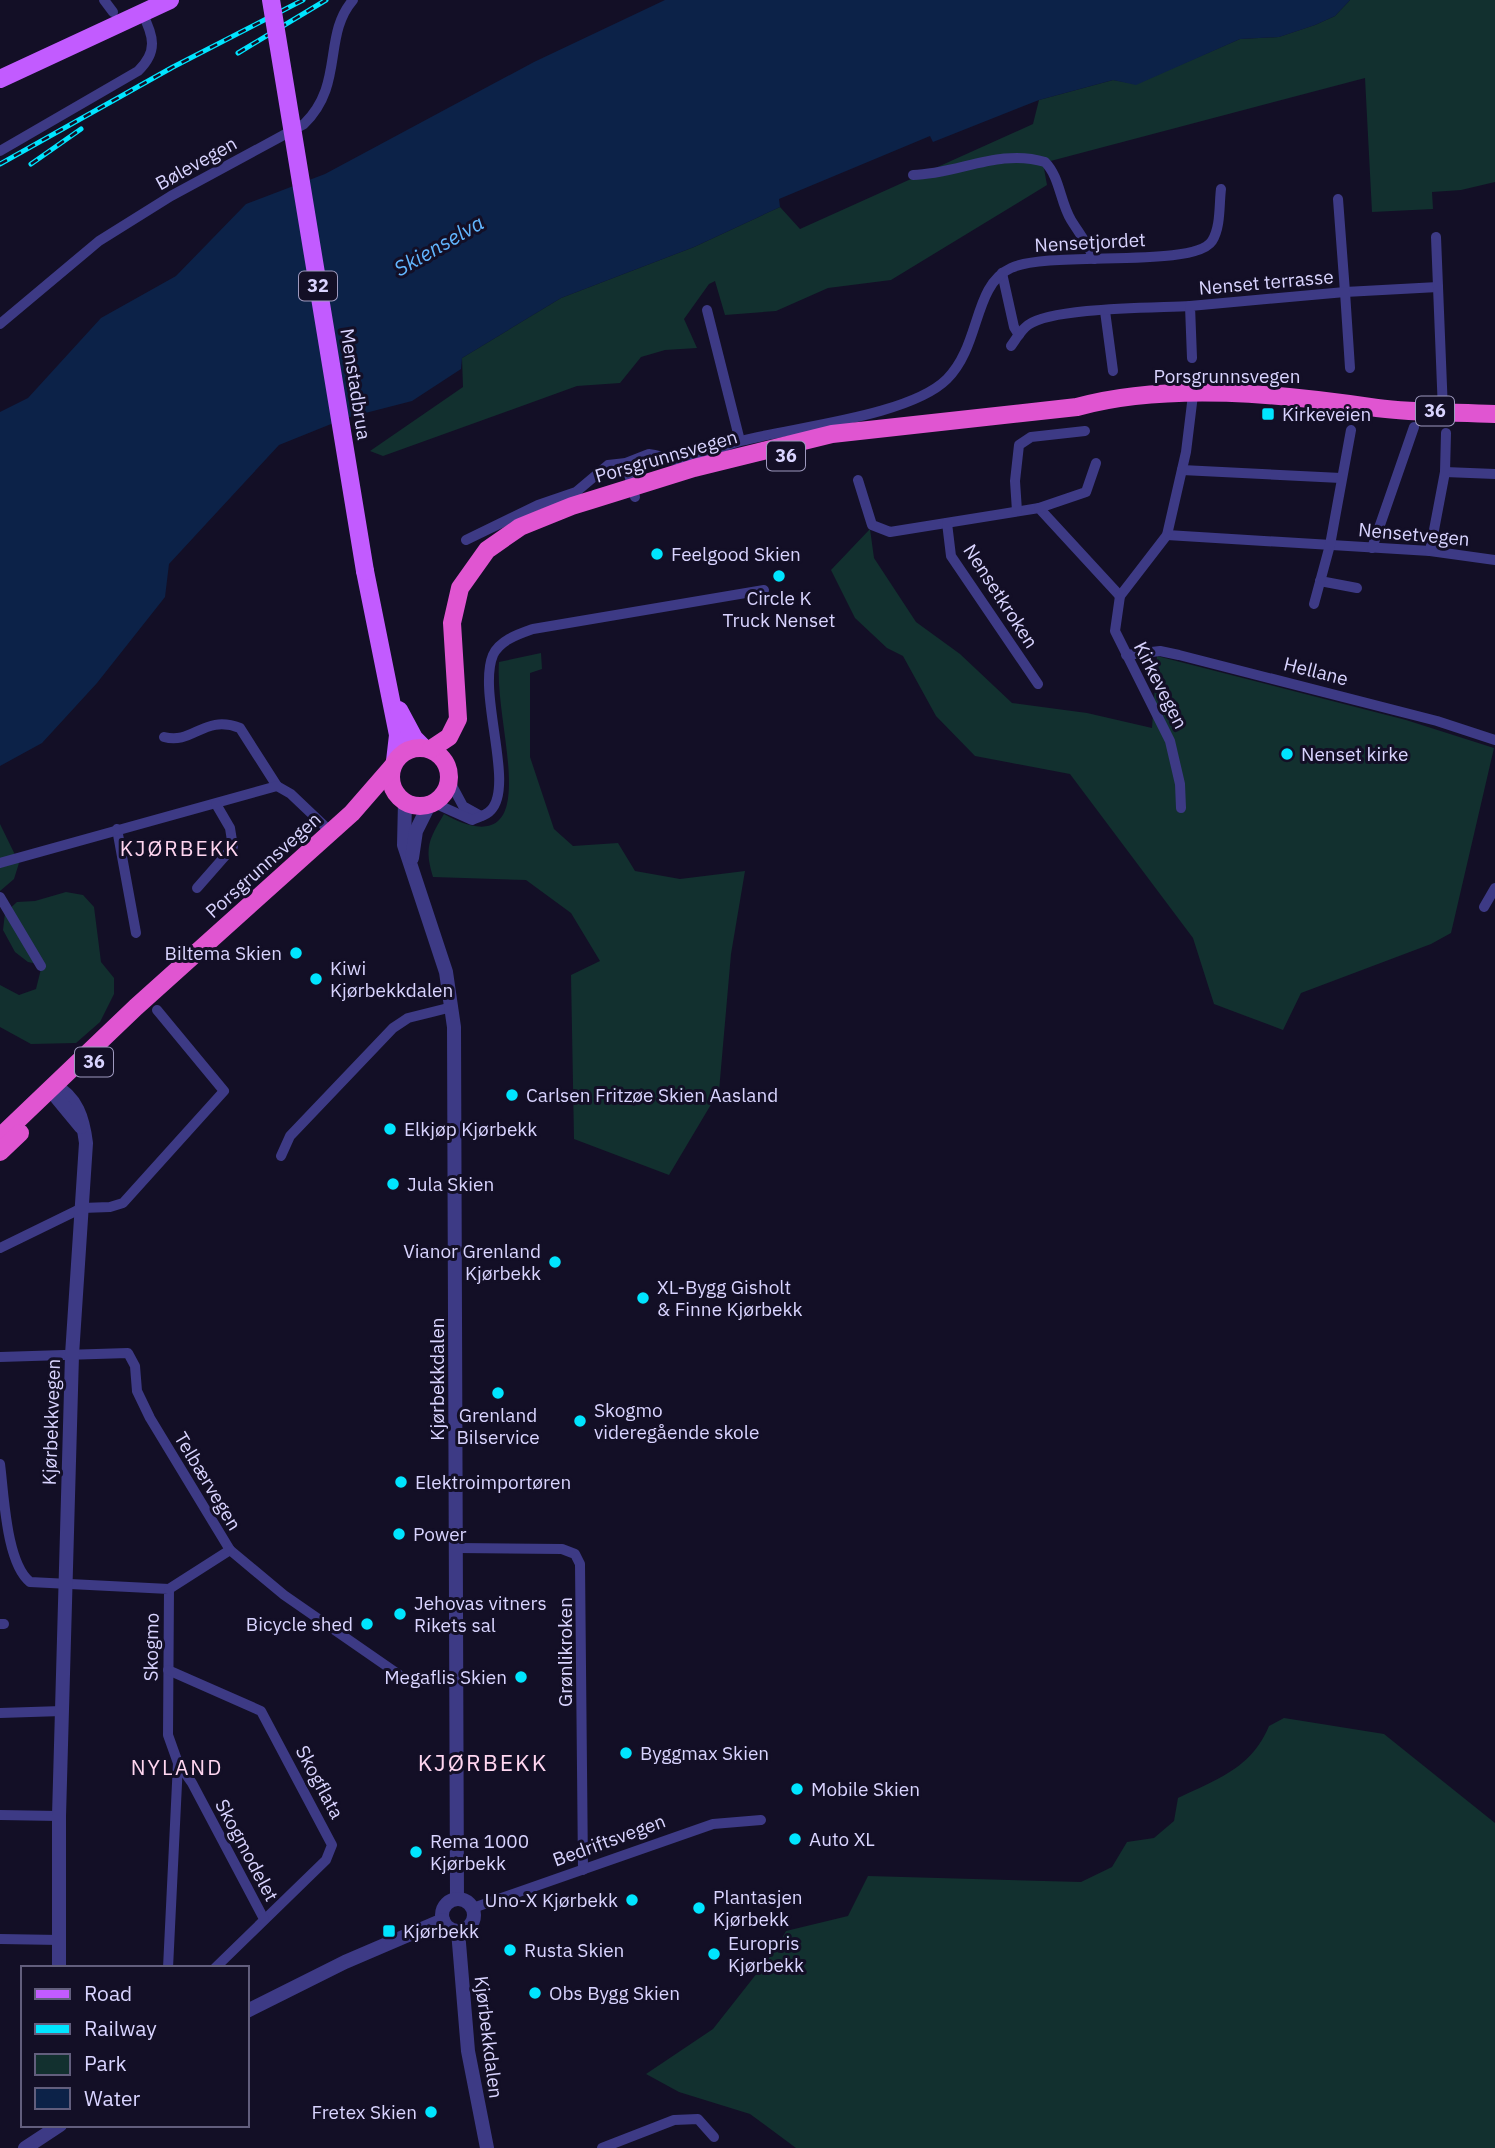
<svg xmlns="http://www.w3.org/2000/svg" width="1495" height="2148" font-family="'IBM Plex Sans',sans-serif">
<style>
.green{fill:#12302f}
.water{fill:#0c2248}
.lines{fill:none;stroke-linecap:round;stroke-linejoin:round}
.minor{stroke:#3d3a85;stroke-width:10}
.tertiary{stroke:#3d3a85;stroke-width:14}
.primary{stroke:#c25bff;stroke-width:18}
.trunk{stroke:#e055d1;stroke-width:18}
.rail-casing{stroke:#00e5ff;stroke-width:5}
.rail{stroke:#130f26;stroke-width:2.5;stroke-dasharray:8;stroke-linecap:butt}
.primary-bridge{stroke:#c25bff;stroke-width:18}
.poi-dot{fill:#00e5ff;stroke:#130f26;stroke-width:2.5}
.labels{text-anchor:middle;stroke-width:6;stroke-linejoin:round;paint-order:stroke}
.shield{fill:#130f26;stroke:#9e99be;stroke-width:2}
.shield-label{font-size:18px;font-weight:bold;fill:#d9d4ff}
.street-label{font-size:19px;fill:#d9d4ff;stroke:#130f26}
.poi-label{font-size:19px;fill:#d9d4ff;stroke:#130f26;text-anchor:start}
.water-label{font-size:21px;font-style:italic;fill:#62b6ff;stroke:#130f26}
.neighbourhood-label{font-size:21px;letter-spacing:2px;fill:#ffd6f0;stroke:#130f26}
.quarter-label{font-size:23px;letter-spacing:2px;fill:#ffd6f0;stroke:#130f26}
</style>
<rect width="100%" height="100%" fill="#130f26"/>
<g class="green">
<path d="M 1350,0 L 1495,0 L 1495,182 L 1461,190 L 1432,192 L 1433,209 L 1372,212 L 1365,78 L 1043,163 L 1047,185 L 891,280 L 828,288 L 776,311 L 725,315 L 715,281 L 709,284 L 684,319 L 697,348 L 665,350 L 641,357 L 620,383 L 577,386 L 383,456 L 370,451 L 463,387 L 462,358 L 561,298 L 694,247 L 780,207 L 800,229 L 1033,124 L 1039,100 L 1113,80 L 1136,84 L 1240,39 L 1279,37 L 1315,25 L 1335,16 Z"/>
<path d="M 870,529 L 874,558 L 916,622 L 960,654 L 1012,703 L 1087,713 L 1152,728 L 1157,656 L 1406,720 L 1494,748 L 1451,933 L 1431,944 L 1301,993 L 1283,1030 L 1214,1004 L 1193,938 L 1070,774 L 975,756 L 936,716 L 903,656 L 887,648 L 855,618 L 831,570 Z"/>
<path d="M 541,653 L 542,669 L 530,673 L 530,757 L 554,829 L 573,846 L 618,843 L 635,871 L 680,879 L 745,871 L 731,954 L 719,1091 L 669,1175 L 574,1139 L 571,975 L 600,961 L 571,913 L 526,880 L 433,877 C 424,848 429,839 444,814 C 465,826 499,839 507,804 C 515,768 496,705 499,662 Z"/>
<path d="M 0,824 L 19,863 L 14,879 L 0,891 Z"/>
<path d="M 66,892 L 83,895 L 94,907 L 101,962 L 114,978 L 114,994 L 100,1022 L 76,1043 L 31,1044 L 0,1027 L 0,985 L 19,995 L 36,989 L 42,965 L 28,962 L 15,952 L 3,930 L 5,913 L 17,902 L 35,901 Z"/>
<path d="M 1284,1718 L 1384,1734 L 1495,1823 L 1495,2148 L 796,2148 L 750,2114 L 679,2092 L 646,2074 L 713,2029 L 776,1949 L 786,1931 L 848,1916 L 868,1876 L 1081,1882 L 1112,1867 L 1127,1842 L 1154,1838 L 1174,1821 L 1178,1798 C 1217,1779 1251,1769 1269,1726 Z"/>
</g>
<path class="water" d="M 665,0 L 1350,0 L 1335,16 L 1315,25 L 1279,37 L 1240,39 L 1136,85 L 1113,80 L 1039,100 L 933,142 L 930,136 L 779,199 L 780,207 L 694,247 L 561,298 L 462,358 L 461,369 L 412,401 L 346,418 L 279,445 L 169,564 L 165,597 L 97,683 L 42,743 L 0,766 L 0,412 L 28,398 L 101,318 L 176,276 L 246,204 L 325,174 L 534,62 Z"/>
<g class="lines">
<g class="minor">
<path d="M 104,0 L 113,12"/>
<path d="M 0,151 L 138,71 C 158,52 154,36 142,13"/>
<path d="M 913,175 C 958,174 1000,148 1045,162 C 1060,177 1060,202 1071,220 C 1079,233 1088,244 1094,259"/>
<path d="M 1338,199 L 1345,292 L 1438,287"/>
<path d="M 1436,237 L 1443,411"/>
<path d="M 1002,273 L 1014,327 L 1019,335"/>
<path d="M 707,310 L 740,441"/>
<path d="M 1105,311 L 1113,371"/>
<path d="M 0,324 L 99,241 L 171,196 L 304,124 C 345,84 322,36 353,0"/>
<path d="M 1011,346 C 1016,339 1021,330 1028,325 C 1053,307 1156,308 1190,306"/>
<path d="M 1192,358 L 1190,306 L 1345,292 L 1350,368"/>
<path d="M 626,463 L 635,497"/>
<path d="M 1182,470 L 1341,478"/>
<path d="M 1445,472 L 1495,474"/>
<path d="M 858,480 L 872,525 L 890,532 L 1039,508 L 1120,596"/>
<path d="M 1039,508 L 1086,492 L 1096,463"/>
<path d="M 1017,511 L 1015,481 L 1019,445 L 1031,437 L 1085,431"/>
<path d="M 947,523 L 951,556 L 1038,684"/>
<path d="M 1167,535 L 1430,551 L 1495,560"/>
<path d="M 466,540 L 538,505 L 576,492 L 608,465 L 626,463 L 649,454 C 660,455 669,461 680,460 C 700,459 721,446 741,441 C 794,427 910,416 947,379 C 981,345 973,285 1011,268 C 1050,250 1194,269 1212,241 C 1221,227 1219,204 1221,189"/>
<path d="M 1372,548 L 1414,427"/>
<path d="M 1430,551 L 1445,472 L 1446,433"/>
<path d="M 1320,581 L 1357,588"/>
<path d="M 1314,604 L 1330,545 L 1351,430"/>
<path d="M 1126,655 L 1160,651 L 1179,655 L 1437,721 L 1495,740"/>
<path d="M 164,737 C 193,745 204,714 240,728 L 277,786"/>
<path d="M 449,780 L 463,806 L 481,816"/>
<path d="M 434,803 L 472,820 C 478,817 486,816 491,810 C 515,785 477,693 493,655 C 500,640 519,634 533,629 L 764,590"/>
<path d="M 1181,808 L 1180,784 L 1170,741 L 1115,631 L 1120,596 L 1167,535 L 1186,452 L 1193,395"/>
<path d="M 117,829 L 136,933"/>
<path d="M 0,863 L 277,786 L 291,794 L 331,832"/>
<path d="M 197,888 L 233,847 L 230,828 L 216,804"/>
<path d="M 0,897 L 41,966"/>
<path d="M 1484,907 L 1495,888"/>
<path d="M 281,1156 L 290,1136 L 393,1028 L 408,1018 L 452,1007"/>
<path d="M 0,1248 L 82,1208 L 110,1207 L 123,1203 L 224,1091 L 157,1010"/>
<path d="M 0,1357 L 128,1353 L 135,1366 L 137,1391 L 150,1418 L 230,1550 L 284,1595 L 411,1683"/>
<path d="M 0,1464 C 4,1494 6,1563 30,1582 L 169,1589 L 168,1735 L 178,1763 L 168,1968"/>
<path d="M 457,1548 L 562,1549 L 575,1554 L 580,1564 L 583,1870"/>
<path d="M 169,1589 L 230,1550"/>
<path d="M 0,1624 L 4,1624"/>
<path d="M 168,1670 L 261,1711 L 332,1845 L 326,1860 L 215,1968"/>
<path d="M 0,1713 L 62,1711"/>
<path d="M 178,1763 L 192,1783 L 264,1919"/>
<path d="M 0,1815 L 59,1816"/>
<path d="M 473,1908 L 713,1824 L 761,1820"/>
<path d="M 0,1939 L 60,1940"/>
<path d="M 602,2148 L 674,2120 L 698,2119 L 714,2137"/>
</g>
<g class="tertiary">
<path d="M 405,802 L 404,845 L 446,972 L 454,1027 L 457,1899"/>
<path d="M 412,858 L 416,831 L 429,805"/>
<path d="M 53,1085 C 77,1097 83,1119 86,1143 L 72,1355 L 59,1816 L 59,1968"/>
<path d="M 53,1085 L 57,1098 L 81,1127"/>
<circle cx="458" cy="1915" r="16"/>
<path d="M 458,1931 L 468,2051 L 487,2148"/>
<path d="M 247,2011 L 345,1962 L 443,1920"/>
<path d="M 25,2148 L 60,2125"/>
</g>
<g class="primary">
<path d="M 0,79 L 170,0"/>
<path d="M 365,571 L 398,735 L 395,761"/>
<path d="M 399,710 L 414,738 L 424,748"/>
</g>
<g class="trunk">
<circle cx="420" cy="777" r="29"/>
<path d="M 431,749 L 449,737 L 458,719 L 452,623 L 460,588 L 487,550 L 520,527 L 572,506 L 694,468 L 832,434 L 1077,407 C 1167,382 1286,394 1377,408 C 1415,413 1456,412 1495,414"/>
<path d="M 0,1137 L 136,1007 L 352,813 L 392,767"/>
<path d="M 0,1152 L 20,1133"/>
</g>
<defs>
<g id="rail">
<path d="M 238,53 L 326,0"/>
<path d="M 0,164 L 173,67 L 303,0"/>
<path d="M 31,164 L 81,129"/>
</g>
</defs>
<use href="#rail" class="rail-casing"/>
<use href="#rail" class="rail"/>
<path class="primary-bridge" d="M 271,0 L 365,571"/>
</g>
<g class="poi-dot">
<rect x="1261" y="407" width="14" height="14" rx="3.5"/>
<circle cx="657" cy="554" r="7"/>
<circle cx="779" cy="576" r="7"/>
<circle cx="1287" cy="754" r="7"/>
<circle cx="296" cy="953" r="7"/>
<circle cx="316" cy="979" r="7"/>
<circle cx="512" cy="1095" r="7"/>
<circle cx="390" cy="1129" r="7"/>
<circle cx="393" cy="1184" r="7"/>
<circle cx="555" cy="1262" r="7"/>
<circle cx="643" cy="1298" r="7"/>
<circle cx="498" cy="1393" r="7"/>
<circle cx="580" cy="1421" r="7"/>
<circle cx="401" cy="1482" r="7"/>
<circle cx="399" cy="1534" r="7"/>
<circle cx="400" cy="1614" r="7"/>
<circle cx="367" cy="1624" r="7"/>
<circle cx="521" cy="1677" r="7"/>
<circle cx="626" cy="1753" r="7"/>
<circle cx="797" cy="1789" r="7"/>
<circle cx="795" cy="1839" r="7"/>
<circle cx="416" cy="1852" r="7"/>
<circle cx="632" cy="1900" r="7"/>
<circle cx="699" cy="1908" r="7"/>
<rect x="382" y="1924" width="14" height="14" rx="3.5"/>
<circle cx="510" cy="1950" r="7"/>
<circle cx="714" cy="1954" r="7"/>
<circle cx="535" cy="1993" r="7"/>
<circle cx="431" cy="2112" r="7"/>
</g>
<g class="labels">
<g class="shield">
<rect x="299" y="271.5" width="38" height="29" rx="5"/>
<rect x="1416" y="396.5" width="38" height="29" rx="5"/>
<rect x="767" y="441.5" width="38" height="29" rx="5"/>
<rect x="75" y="1047.5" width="38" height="29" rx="5"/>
</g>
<g class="shield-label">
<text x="318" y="292">32</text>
<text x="1435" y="417">36</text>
<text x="786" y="462">36</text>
<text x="94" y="1068">36</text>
</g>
<g class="street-label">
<text transform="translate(196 163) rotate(-29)" y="7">Bølevegen</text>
<text transform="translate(1090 242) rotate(-3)" y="7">Nensetjordet</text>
<text transform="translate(1266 282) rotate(-5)" y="7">Nenset terrasse</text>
<text x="1227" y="383">Porsgrunnsvegen</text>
<text transform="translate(356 384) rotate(81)" y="7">Menstadbrua</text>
<text transform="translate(666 456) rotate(-16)" y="7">Porsgrunnsvegen</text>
<text transform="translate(1414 534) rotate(5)" y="7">Nensetvegen</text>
<text transform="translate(1001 596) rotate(57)" y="7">Nensetkroken</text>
<text transform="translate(1316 671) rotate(14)" y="7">Hellane</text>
<text transform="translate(1161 685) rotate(63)" y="7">Kirkevegen</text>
<text transform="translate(263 865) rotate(-42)" y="7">Porsgrunnsvegen</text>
<text transform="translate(437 1379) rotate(-90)" y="7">Kjørbekkdalen</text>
<text transform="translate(51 1422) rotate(-88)" y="7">Kjørbekkvegen</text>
<text transform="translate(208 1481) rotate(59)" y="7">Telbærvegen</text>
<text transform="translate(151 1647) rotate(-89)" y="7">Skogmo</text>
<text transform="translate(565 1652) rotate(-90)" y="7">Grønlikroken</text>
<text transform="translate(320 1782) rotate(62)" y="7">Skogflata</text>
<text transform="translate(609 1840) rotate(-20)" y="7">Bedriftsvegen</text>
<text transform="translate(247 1850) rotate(62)" y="7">Skogmodelet</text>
<text transform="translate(489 2037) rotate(83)" y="7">Kjørbekkdalen</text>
</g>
<g class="poi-label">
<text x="1282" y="421">Kirkeveien</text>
<text x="671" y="561">Feelgood Skien</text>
<text x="779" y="605" text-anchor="middle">Circle K<tspan x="779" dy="22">Truck Nenset</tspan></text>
<text x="1301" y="761">Nenset kirke</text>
<text x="282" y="960" text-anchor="end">Biltema Skien</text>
<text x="330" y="975">Kiwi<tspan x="330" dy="22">Kjørbekkdalen</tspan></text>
<text x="526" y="1102">Carlsen Fritzøe Skien Aasland</text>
<text x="404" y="1136">Elkjøp Kjørbekk</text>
<text x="407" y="1191">Jula Skien</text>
<text x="541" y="1258" text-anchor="end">Vianor Grenland<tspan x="541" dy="22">Kjørbekk</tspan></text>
<text x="657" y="1294">XL-Bygg Gisholt<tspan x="657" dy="22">&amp; Finne Kjørbekk</tspan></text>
<text x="594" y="1417">Skogmo<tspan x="594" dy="22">videregående skole</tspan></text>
<text x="498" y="1422" text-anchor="middle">Grenland<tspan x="498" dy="22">Bilservice</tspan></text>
<text x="415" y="1489">Elektroimportøren</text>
<text x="413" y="1541">Power</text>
<text x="414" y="1610">Jehovas vitners<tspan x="414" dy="22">Rikets sal</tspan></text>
<text x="353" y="1631" text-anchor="end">Bicycle shed</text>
<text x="507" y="1684" text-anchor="end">Megaflis Skien</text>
<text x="640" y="1760">Byggmax Skien</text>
<text x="811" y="1796">Mobile Skien</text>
<text x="809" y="1846">Auto XL</text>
<text x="430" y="1848">Rema 1000<tspan x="430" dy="22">Kjørbekk</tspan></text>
<text x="713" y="1904">Plantasjen<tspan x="713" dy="22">Kjørbekk</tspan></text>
<text x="618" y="1907" text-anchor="end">Uno-X Kjørbekk</text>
<text x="403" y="1938">Kjørbekk</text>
<text x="728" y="1950">Europris<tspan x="728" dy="22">Kjørbekk</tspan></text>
<text x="524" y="1957">Rusta Skien</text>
<text x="549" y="2000">Obs Bygg Skien</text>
<text x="417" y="2119" text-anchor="end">Fretex Skien</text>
</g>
<g class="water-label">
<text transform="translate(439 246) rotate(-30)" y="7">Skienselva</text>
</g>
<g class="neighbourhood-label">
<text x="180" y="856">KJØRBEKK</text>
<text x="177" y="1775">NYLAND</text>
</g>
<g class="quarter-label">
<text x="483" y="1771">KJØRBEKK</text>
</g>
</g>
<rect x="21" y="1966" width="228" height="161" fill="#130f26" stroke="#625e7d" stroke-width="2"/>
<rect x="35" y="1989" width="35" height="10" fill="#c25bff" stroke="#625e7d" stroke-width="2"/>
<text x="84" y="2001" font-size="21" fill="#d9d4ff">Road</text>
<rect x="35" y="2024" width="35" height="10" fill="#00e5ff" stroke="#625e7d" stroke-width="2"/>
<text x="84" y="2036" font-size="21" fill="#d9d4ff">Railway</text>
<rect x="35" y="2054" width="35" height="21" fill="#12302f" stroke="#625e7d" stroke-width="2"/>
<text x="84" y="2071" font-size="21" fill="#d9d4ff">Park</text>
<rect x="35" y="2088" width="35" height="21" fill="#0c2248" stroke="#625e7d" stroke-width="2"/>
<text x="84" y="2106" font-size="21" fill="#d9d4ff">Water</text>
</svg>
